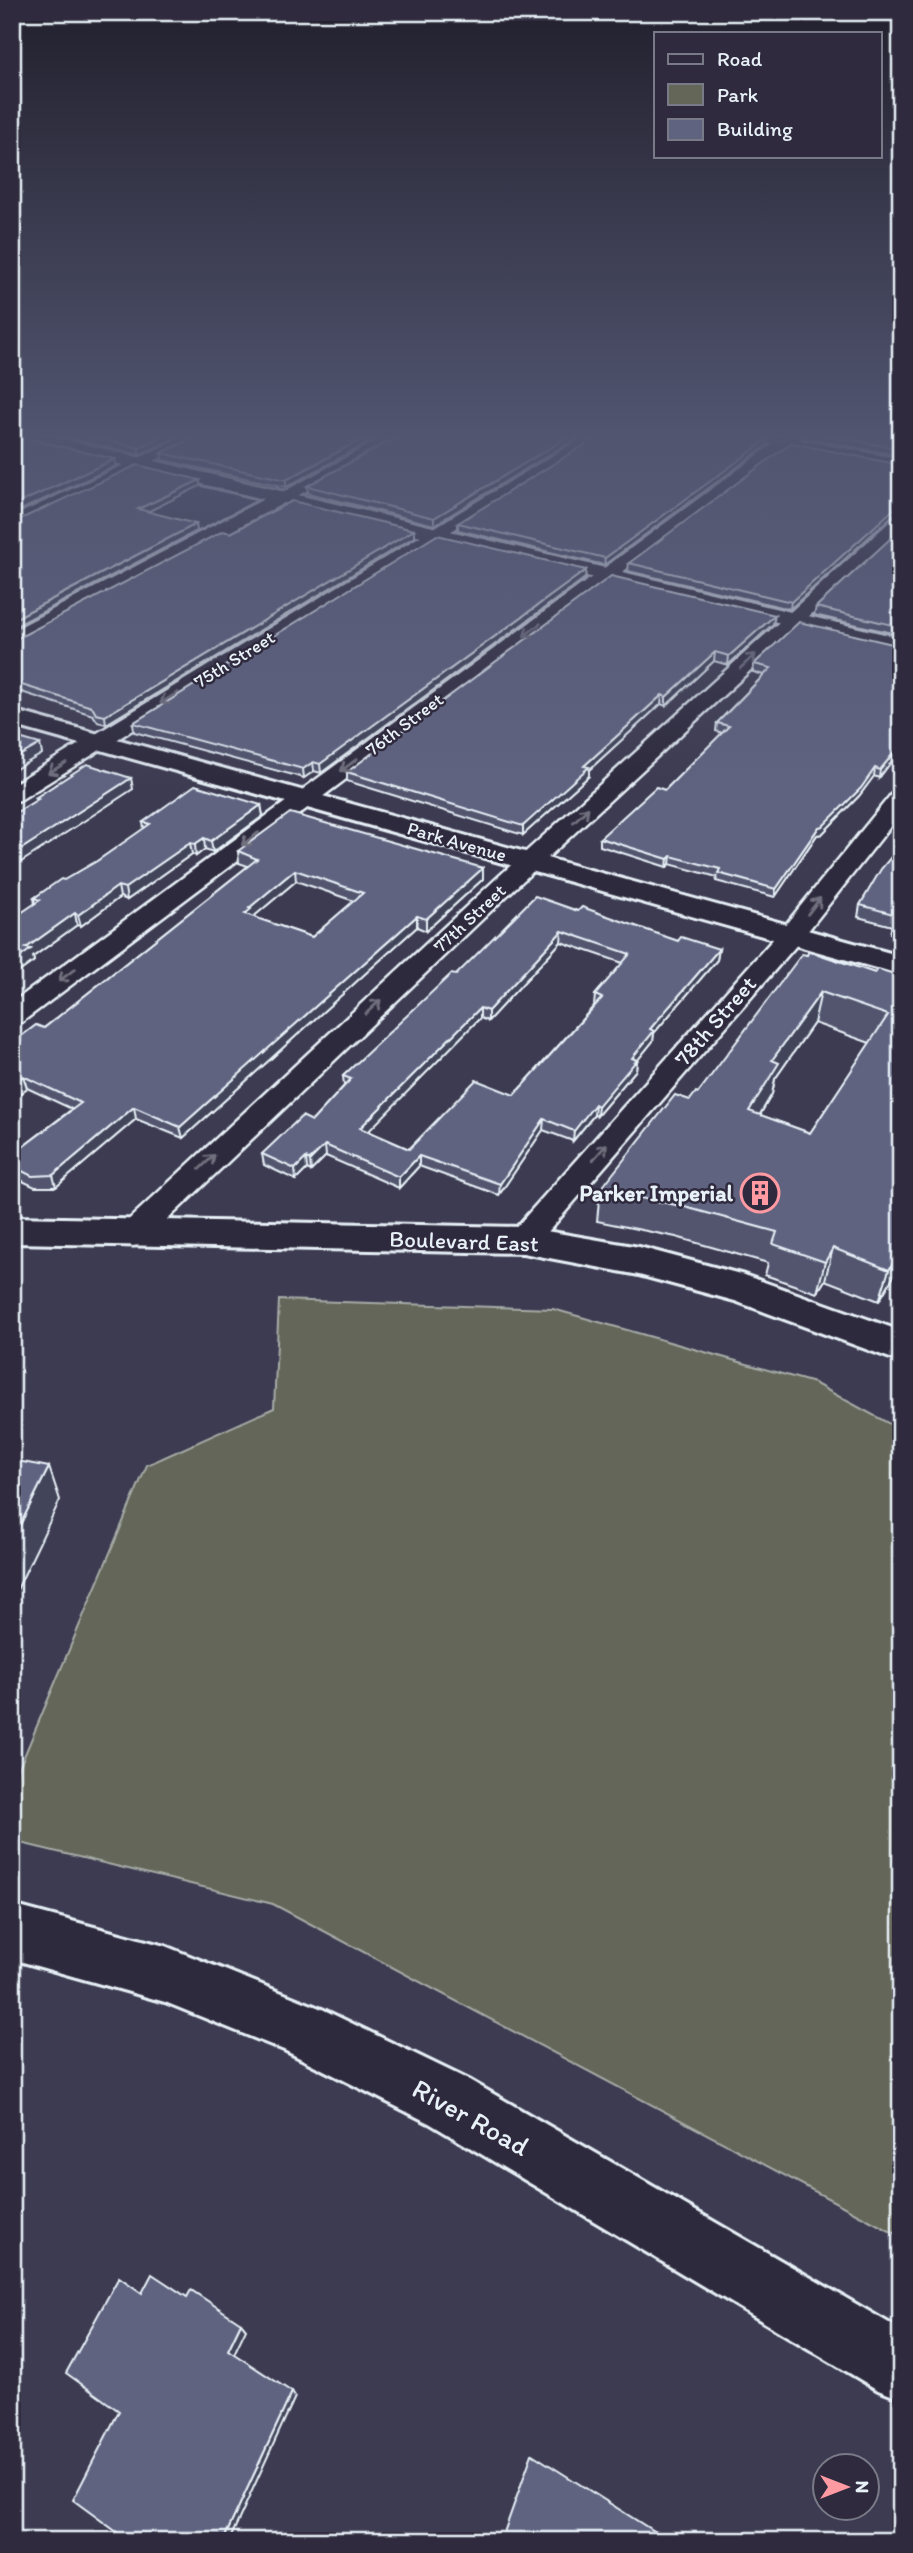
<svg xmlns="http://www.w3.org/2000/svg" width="913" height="2553" font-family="Itim,sans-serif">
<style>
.green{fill:#646658;stroke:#a6aca8;stroke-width:2}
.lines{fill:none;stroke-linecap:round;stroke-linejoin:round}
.street-casing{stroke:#e8f1f8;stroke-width:5}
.secondary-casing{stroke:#e8f1f8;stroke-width:6}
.primary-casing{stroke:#e8f1f8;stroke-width:6}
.street{fill:#2f2a3d;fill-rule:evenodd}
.secondary{fill:#2f2a3d;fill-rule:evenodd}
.primary{fill:#2f2a3d;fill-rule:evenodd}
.wall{fill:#52556e;stroke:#e8f1f8;stroke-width:2;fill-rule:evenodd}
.shaded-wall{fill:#42455a;stroke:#e8f1f8;stroke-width:2}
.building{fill:#5f6380;stroke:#e8f1f8;stroke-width:2;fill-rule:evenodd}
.oneway{stroke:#70707e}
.labels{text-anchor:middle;stroke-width:5;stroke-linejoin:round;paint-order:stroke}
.far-street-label{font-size:19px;fill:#e8f1f8;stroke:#2f2a3d}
.street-label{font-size:23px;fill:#e8f1f8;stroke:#2f2a3d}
.poi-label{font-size:23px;font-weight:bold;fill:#e8f1f8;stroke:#2f2a3d;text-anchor:end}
.near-street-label{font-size:28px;fill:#e8f1f8;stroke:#2f2a3d}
</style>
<rect width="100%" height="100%" fill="#3d3b51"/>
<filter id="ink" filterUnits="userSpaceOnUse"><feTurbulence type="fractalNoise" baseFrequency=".0143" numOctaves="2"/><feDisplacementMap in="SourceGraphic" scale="14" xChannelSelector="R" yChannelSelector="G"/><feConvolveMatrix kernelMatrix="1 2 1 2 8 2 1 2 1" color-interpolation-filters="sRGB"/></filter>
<g filter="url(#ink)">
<path class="green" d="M 279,1300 L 553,1309 L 814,1383 L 901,1430 L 901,2237 L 273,1904 L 12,1841 L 12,1785 L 147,1465 L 274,1408 Z"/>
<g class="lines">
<defs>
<g id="street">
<path d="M 190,434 L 210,434 L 12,529 L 12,517 Z"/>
<path d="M 389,434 L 409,434 L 288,501 L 282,502 L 274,497 Z"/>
<path d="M 588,434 L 607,434 L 20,800 L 12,802 L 12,785 Z"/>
<path d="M 738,434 L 784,437 L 787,434 L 805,434 L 799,440 L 901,459 L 901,469 L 789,447 L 22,1022 L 12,1024 L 12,1003 L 773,444 L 741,437 Z"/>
<path d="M 901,516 L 901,531 L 515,888 L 144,1242 L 133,1246 L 122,1242 L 117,1234 L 122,1226 L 497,878 L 895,517 Z"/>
<path d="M 901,790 L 901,813 L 800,941 L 534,1248 L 523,1252 L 512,1248 L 507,1240 L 512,1232 L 782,929 L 893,792 Z"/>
</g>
<g id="secondary">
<path d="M 12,434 L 41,434 L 901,638 L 901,652 L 284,503 L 12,647 L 12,631 L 264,499 L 12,438 Z"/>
<path d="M 12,710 L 901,956 L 901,975 L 12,725 Z"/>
</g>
<g id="primary">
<path d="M 12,1217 L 523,1227 L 639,1247 L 744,1275 L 901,1331 L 901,1362 L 735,1301 L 639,1275 L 523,1253 L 12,1243 Z"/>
<path d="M 12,1905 L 165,1946 L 322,2009 L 471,2081 L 901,2330 L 901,2399 L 878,2390 L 429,2123 L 284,2050 L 165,2002 L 12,1959 Z"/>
</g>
</defs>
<use href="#street" class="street-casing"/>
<use href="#secondary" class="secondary-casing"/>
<use href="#primary" class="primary-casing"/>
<use href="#street" class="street"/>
<use href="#secondary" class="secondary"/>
<use href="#primary" class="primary"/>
</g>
<g class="wall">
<path d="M 52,434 L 184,434 L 139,455 Z"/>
<path d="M 202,434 L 384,434 L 286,487 L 162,460 L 161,453 Z"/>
<path d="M 402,434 L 583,434 L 434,525 L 308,493 L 307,486 Z"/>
<path d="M 805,434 L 901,434 L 901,456 L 804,438 Z"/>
<path d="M 768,439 L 767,445 L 604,565 L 458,530 L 458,523 Z"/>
<path d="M 901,465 L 901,514 L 893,515 L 790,609 L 628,571 L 629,563 Z"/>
<path d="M 901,529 L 901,635 L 814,615 L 816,607 Z"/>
<path d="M 414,530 L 414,537 L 106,724 L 98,722 L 93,715 L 12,689 L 12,641 L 231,533 Z"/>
<path d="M 586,570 L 585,578 L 321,773 L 314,771 L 304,778 L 134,732 L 133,723 Z"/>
<path d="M 773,624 L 728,665 L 714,661 L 666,706 L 661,704 L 589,770 L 589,776 L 523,835 L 347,781 L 347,772 Z"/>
<path d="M 901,646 L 901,749 L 879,778 L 874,776 L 859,796 L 822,834 L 817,835 L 775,897 L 716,881 L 717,877 L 670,864 L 667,867 L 600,846 L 600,838 L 665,790 L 722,733 L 716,731 L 717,723 L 764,675 L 753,672 L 754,664 Z"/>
<path d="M 261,805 L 263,816 L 213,852 L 205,849 L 196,856 L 192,854 L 127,900 L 120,897 L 81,926 L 77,925 L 33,957 L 34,961 L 12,977 L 35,904 L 34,898 L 97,861 L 144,829 L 143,822 Z"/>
<path d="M 901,845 L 901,936 L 890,933 L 892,926 L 858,917 L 860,905 Z"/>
<path d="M 238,851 L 483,868 L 483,879 L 426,931 L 417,927 L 183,1138 L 136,1119 L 56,1187 L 35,1187 L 12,1176 L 12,1155 L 72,1109 L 27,1088 L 12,1100 L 44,1028 L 248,866 L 239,863 ZM 296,881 L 354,901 L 312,937 L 253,917 Z"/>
<path d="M 578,911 L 678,941 L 719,949 L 717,960 L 654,1033 L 653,1041 L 637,1061 L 636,1070 L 597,1116 L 594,1115 L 573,1141 L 543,1130 L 499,1195 L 419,1166 L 399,1188 L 326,1156 L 311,1171 L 307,1169 L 296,1180 L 264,1165 L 262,1154 L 312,1121 L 344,1086 L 343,1076 L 456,975 ZM 561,942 L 623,963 L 595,995 L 594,1006 L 514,1095 L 409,1149 L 368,1131 L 480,1018 L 488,1021 Z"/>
<path d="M 807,955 L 875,973 L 901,976 L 901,1264 L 879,1301 L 825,1280 L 817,1293 L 765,1275 L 768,1263 L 676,1237 L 597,1221 L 600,1190 L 698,1093 ZM 814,1023 L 870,1043 L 810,1133 L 760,1115 L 772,1094 L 775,1079 Z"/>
</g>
<g class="shaded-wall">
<path d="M 169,434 L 184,434 L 139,455 L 139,448 Z"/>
<path d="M 371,434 L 384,434 L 286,487 L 286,480 Z"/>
<path d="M 573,434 L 583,434 L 434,525 L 434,518 Z"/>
<path d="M 768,439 L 767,445 L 604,565 L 605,558 Z"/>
<path d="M 115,459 L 116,466 L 12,514 L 12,506 Z"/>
<path d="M 200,480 L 200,486 L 139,516 L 138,509 Z"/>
<path d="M 901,507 L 901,513 L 893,515 L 790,609 L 791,602 L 895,508 Z"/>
<path d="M 196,524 L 197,531 L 12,628 L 12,620 Z"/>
<path d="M 414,530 L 414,537 L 106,724 L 105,716 Z"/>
<path d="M 586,570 L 585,578 L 321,773 L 320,764 Z"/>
<path d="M 775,615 L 773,624 L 728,665 L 729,656 Z"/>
<path d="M 715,652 L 714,661 L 666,706 L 666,697 Z"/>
<path d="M 662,695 L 661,704 L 589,770 L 589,776 L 523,835 L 523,826 L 584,766 Z"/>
<path d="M 40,744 L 42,754 L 12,771 L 12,760 Z"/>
<path d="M 901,744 L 901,749 L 879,778 L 880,770 Z"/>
<path d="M 313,762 L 314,771 L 304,778 L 303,769 Z"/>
<path d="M 875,768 L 874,776 L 859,796 L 822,834 L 817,835 L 775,897 L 776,889 L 819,827 Z"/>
<path d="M 131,778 L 133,789 L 12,868 L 12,855 Z"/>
<path d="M 261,805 L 263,816 L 213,852 L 211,841 Z"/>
<path d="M 204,838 L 205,849 L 196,856 L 195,844 Z"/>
<path d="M 190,843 L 192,854 L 127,900 L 125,888 Z"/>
<path d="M 671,856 L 670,864 L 667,867 L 668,859 Z"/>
<path d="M 483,868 L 483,879 L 426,931 L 426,919 Z"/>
<path d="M 295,870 L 296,881 L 252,918 L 245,914 L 249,908 Z"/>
<path d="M 118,886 L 120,897 L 81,926 L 78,915 Z"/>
<path d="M 75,913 L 77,925 L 33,957 L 34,961 L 12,977 L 12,963 L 26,948 Z"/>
<path d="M 417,916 L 417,927 L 183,1138 L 180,1127 Z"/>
<path d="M 562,931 L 561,942 L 488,1021 L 488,1011 Z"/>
<path d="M 719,949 L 717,960 L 654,1033 L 653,1041 L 637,1061 L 636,1070 L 597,1116 L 598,1106 L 632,1058 L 650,1029 Z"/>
<path d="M 821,992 L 814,1023 L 775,1079 L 772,1094 L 743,1143 L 749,1111 L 772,1060 Z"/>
<path d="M 480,1008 L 480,1018 L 361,1139 L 360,1128 Z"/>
<path d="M 23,1076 L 27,1088 L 12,1100 L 12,1085 Z"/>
<path d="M 595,1104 L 594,1115 L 573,1141 L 574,1131 Z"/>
<path d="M 134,1107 L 136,1119 L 56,1187 L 53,1175 Z"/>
<path d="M 544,1119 L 543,1130 L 499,1195 L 500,1184 Z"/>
<path d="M 325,1145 L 326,1156 L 311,1171 L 310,1160 Z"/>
<path d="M 419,1156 L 419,1166 L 399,1188 L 399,1177 Z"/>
<path d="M 306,1158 L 307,1169 L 296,1180 L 295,1169 Z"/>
<path d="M 833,1248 L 825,1280 L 817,1293 L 825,1262 Z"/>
<path d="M 901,1250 L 901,1264 L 879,1301 L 889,1270 Z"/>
<path d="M 49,1467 L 60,1500 L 12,1600 L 12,1541 Z"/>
<path d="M 241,2323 L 246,2329 L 233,2356 L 228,2350 Z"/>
<path d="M 292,2392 L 295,2397 L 229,2541 L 223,2541 Z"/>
</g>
<g class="building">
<path d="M 79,434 L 169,434 L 139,448 Z"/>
<path d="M 202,434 L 371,434 L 286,480 L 161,453 Z"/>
<path d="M 402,434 L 573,434 L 434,518 L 307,486 Z"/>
<path d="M 602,434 L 746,434 L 768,439 L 605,558 L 458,523 Z"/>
<path d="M 817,434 L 901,434 L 901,449 Z"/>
<path d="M 12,435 L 115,459 L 12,506 Z"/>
<path d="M 791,443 L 901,465 L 901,507 L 895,508 L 791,602 L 629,563 Z"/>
<path d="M 137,465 L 200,480 L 138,509 L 196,524 L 12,620 L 12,523 Z"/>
<path d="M 292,501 L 414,530 L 105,716 L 96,714 L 92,707 L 12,682 L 12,641 L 223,531 L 231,533 Z"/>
<path d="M 901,529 L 901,627 L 816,607 Z"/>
<path d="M 437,535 L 586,570 L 320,764 L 313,762 L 303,769 L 133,723 Z"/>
<path d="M 611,576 L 775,615 L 729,656 L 715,652 L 666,697 L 662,695 L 584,766 L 589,767 L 523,826 L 347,772 Z"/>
<path d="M 799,622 L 901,646 L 901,744 L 880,770 L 875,768 L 861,788 L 823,826 L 819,827 L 776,889 L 718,873 L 720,869 L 671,856 L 668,859 L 600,838 L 656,787 L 665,790 L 729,726 L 717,723 L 771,668 L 754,664 Z"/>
<path d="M 12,736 L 40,744 L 12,760 Z"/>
<path d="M 87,764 L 131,778 L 12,855 L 12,815 L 38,799 L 35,798 Z"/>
<path d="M 195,785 L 261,805 L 211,841 L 204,838 L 195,844 L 190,843 L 125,888 L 118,886 L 78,915 L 75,913 L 26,948 L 31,949 L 12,963 L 12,919 L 40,900 L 34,898 L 61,879 L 64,880 L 97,861 L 150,824 L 143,822 Z"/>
<path d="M 290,813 L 483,868 L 426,919 L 417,916 L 180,1127 L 134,1107 L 53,1175 L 32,1176 L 12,1166 L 12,1155 L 81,1103 L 23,1076 L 12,1085 L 12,1043 L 36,1025 L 44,1028 L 257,859 L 238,851 ZM 295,870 L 363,893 L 312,937 L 245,914 L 251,909 L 249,908 Z"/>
<path d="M 901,845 L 901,923 L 893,921 L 897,915 L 860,905 L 881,869 Z"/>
<path d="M 535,896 L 578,911 L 582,907 L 678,941 L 681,937 L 719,949 L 650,1029 L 654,1031 L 632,1058 L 637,1060 L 598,1106 L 595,1104 L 574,1131 L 544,1119 L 500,1184 L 419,1156 L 399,1177 L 325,1145 L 310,1160 L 306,1158 L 295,1169 L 262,1154 L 302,1116 L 312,1121 L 351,1079 L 343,1076 L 451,974 L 456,975 ZM 562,931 L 630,954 L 595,995 L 602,998 L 514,1095 L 476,1080 L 409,1149 L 360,1128 L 480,1008 L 488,1011 Z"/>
<path d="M 809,951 L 875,973 L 878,969 L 901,976 L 901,1250 L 889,1270 L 833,1248 L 825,1262 L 773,1244 L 777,1232 L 681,1206 L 600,1190 L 675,1095 L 690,1100 L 696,1092 L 698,1093 L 802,954 L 807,955 ZM 821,992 L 888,1015 L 810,1133 L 749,1111 L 779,1063 L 772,1060 Z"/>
<path d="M 12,1460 L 49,1467 L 12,1541 Z"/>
<path d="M 152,2274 L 187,2297 L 191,2290 L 241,2323 L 228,2350 L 292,2392 L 223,2541 L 129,2541 L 73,2500 L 119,2411 L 66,2373 L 119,2277 L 142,2293 Z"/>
<path d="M 532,2454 L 669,2541 L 501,2541 Z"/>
</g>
<defs><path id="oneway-shaft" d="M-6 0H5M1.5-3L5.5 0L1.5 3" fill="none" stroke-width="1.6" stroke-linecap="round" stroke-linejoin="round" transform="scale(1.75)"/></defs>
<g class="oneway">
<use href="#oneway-shaft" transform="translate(532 630) rotate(143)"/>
<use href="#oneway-shaft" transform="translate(748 661) rotate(-43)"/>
<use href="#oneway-shaft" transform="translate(169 698) rotate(148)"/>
<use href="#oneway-shaft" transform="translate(349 765) rotate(143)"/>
<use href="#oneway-shaft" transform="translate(57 768) rotate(149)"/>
<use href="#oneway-shaft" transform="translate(581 815) rotate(-43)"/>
<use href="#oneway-shaft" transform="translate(250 839) rotate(143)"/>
<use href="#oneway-shaft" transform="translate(814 906) rotate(-52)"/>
<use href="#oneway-shaft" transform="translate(67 975) rotate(143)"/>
<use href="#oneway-shaft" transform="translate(373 1007) rotate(-43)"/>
<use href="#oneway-shaft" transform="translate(600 1152) rotate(-49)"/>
<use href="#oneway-shaft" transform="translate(207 1162) rotate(-43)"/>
</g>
</g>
<linearGradient id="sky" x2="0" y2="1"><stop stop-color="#22202d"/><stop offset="0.55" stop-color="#515570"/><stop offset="1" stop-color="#515570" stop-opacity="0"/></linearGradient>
<rect width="913" height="791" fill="url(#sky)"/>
<defs>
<symbol id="building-ring" viewBox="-11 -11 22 22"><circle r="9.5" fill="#2f2a3d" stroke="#ff9aa2" stroke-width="1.5"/><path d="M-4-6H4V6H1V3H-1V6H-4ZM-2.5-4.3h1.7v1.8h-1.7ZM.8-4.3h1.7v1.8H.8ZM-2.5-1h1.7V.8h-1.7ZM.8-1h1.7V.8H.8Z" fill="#ff9aa2"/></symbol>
</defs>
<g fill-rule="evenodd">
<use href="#building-ring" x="738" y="1171" width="44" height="44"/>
</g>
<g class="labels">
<g class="far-street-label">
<text transform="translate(234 659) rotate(-32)" y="7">75th Street</text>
<text transform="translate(404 724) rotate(-37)" y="7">76th Street</text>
<text transform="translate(457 841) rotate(16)" y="7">Park Avenue</text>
<text transform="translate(469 918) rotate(-43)" y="7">77th Street</text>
</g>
<g class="street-label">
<text transform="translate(715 1021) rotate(-49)" y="8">78th Street</text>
<text transform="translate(464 1241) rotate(2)" y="8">Boulevard East</text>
</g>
<g class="poi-label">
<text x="733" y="1201">Parker Imperial</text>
</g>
<g class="near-street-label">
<text transform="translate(471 2117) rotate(29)" y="10">River Road</text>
</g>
</g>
<rect width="913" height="2553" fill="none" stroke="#2f2a3d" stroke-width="42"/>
<rect x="21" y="21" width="871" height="2511" fill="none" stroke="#e8f1f8" stroke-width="2.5" filter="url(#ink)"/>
<rect x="654" y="32" width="228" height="126" fill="#2f2a3d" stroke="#797a88" stroke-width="2"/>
<rect x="668" y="54" width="35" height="10" fill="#2f2a3d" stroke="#797a88" stroke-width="2"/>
<text x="717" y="66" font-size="21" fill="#e8f1f8">Road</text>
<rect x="668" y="84" width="35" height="21" fill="#646658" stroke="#797a88" stroke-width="2"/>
<text x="717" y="102" font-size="21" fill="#e8f1f8">Park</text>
<rect x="668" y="119" width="35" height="21" fill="#5f6380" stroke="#797a88" stroke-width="2"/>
<text x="717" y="136" font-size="21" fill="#e8f1f8">Building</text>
<g transform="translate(846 2487) rotate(90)"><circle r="33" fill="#2f2a3d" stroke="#797a88" stroke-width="2"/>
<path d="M0-5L12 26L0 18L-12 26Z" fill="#ff9aa2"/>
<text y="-10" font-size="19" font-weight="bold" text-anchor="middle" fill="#e8f1f8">N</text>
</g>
</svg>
